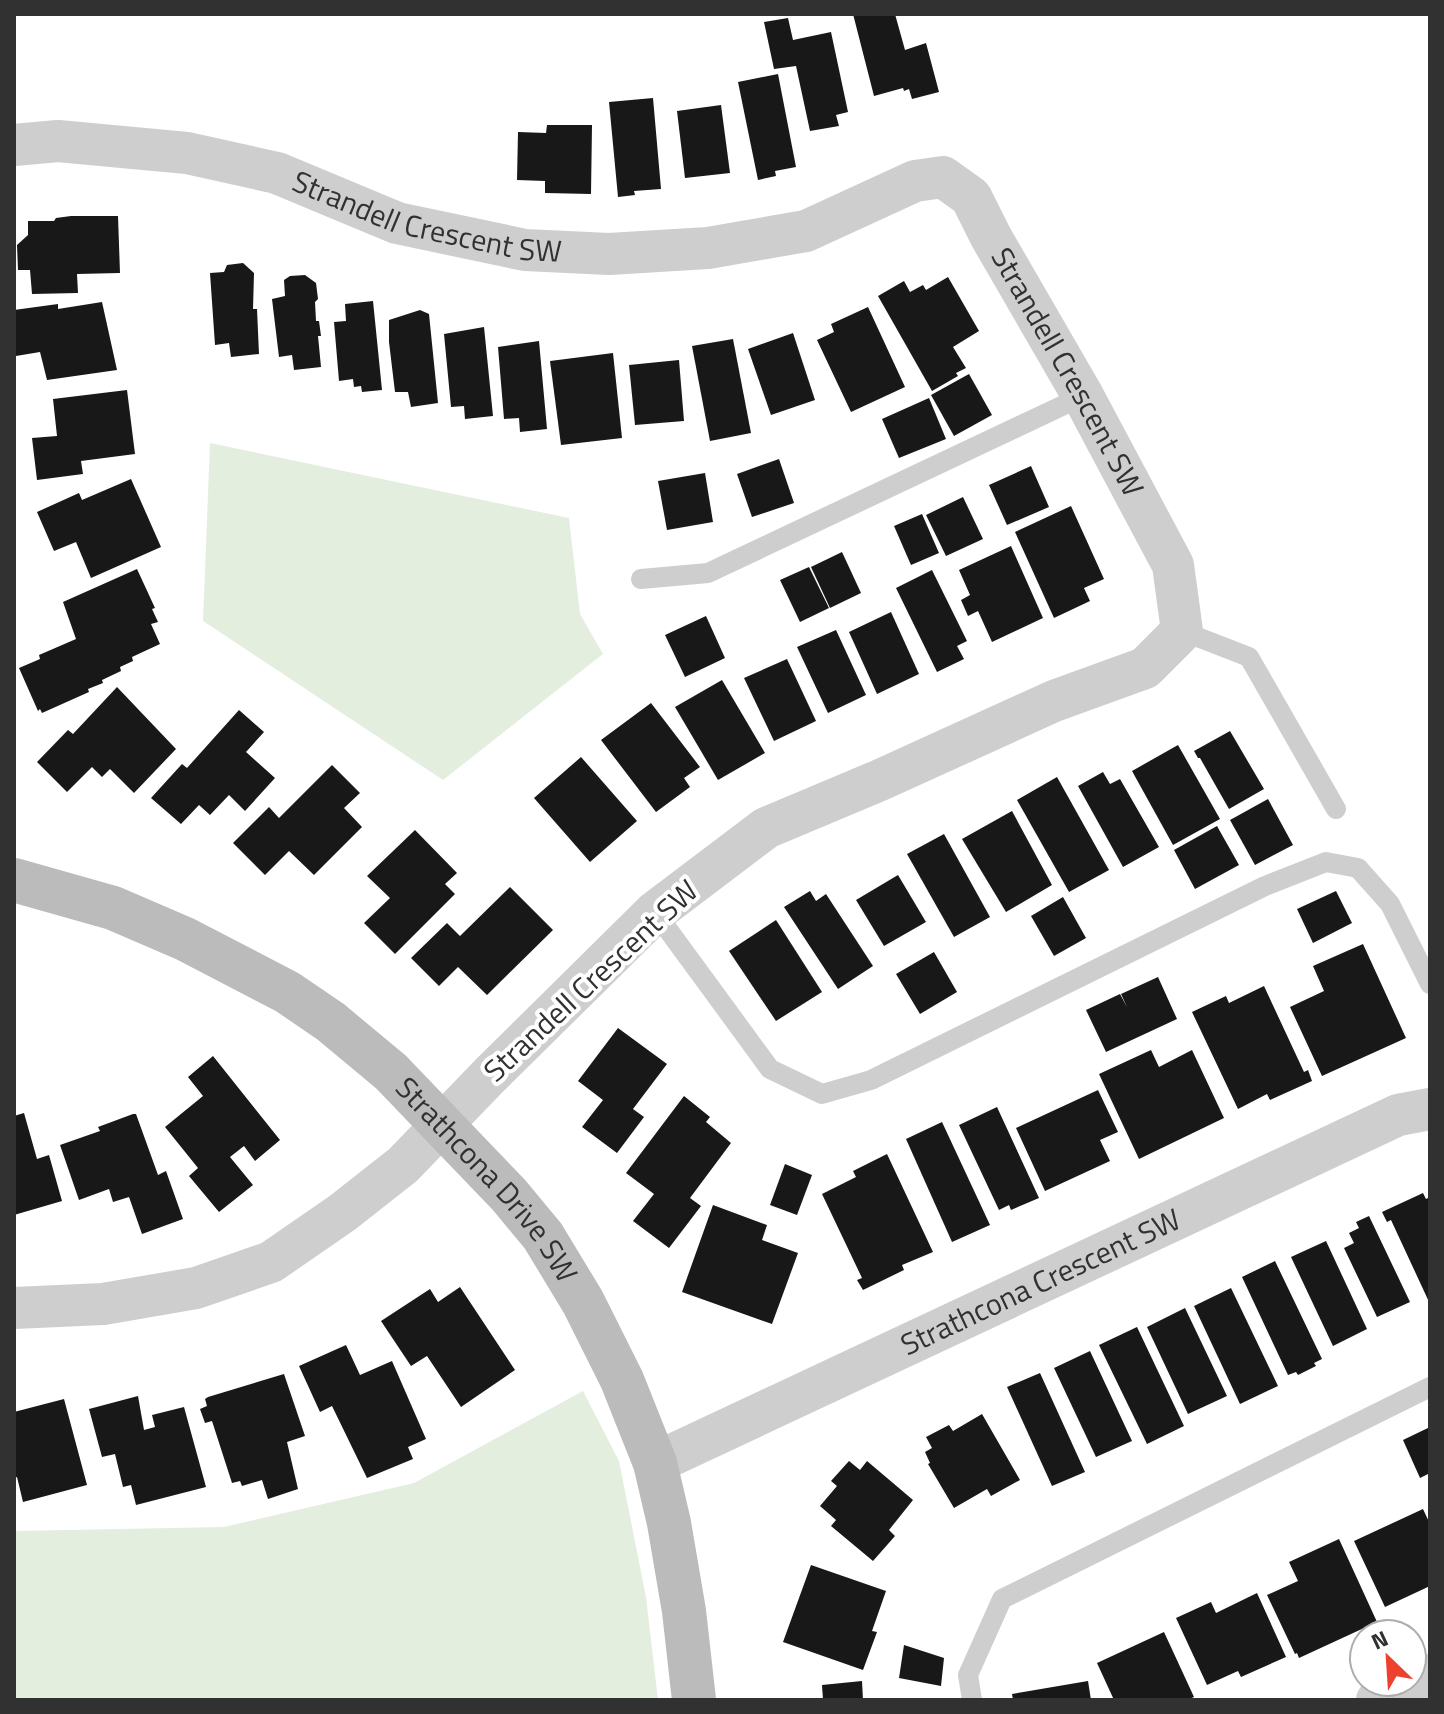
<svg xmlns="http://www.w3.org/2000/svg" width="1444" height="1714" font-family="'Titillium Web',sans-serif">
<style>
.green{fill:#e4eedf}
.building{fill:#181818}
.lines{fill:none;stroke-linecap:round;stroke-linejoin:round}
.lane{stroke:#cecece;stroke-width:20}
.street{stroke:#cecece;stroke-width:42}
.secondary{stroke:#bbb;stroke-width:44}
.labels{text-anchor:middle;stroke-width:8;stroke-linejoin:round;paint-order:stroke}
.street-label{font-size:30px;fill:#313131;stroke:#fff}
</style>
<rect width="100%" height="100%" fill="#fff"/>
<g class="green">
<path d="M 210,443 L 569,518 L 580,614 L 603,654 L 443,780 L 203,621 Z"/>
<path d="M 583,1391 L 619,1461 L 646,1597 L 658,1700 L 14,1700 L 14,1531 L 224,1527 L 414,1483 Z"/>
</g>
<g class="building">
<path d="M 853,14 L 895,14 L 905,50 L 926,43 L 939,92 L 912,99 L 909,89 L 904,91 L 903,88 L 874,96 Z"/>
<path d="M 788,18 L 793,40 L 831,32 L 848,112 L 836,115 L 839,126 L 810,131 L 796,66 L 774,69 L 764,22 Z"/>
<path d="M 778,74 L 796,167 L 775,171 L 776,176 L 758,180 L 738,82 Z"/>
<path d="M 653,98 L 661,189 L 634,191 L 635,195 L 618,197 L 609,102 Z"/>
<path d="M 721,105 L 730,173 L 685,178 L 677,111 Z"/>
<path d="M 547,125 L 592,125 L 591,194 L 545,193 L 545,181 L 517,180 L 518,132 L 546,133 Z"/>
<path d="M 71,216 L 118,216 L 120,273 L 77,274 L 78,293 L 32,294 L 30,270 L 18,270 L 17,245 L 28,235 L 28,221 L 54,221 L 56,218 Z"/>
<path d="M 243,263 L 254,273 L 253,309 L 257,309 L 259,354 L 231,357 L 229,343 L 215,345 L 210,273 L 224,272 L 227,265 Z"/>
<path d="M 305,275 L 316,283 L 318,299 L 315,302 L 316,321 L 319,321 L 321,336 L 318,336 L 321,367 L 294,370 L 292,355 L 279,357 L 272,299 L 285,296 L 284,280 L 290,276 Z"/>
<path d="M 948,277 L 979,331 L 953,347 L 966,368 L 956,373 L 958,376 L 932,391 L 878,296 L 904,281 L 910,292 L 923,285 L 926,290 Z"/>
<path d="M 373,301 L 382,390 L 362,392 L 361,386 L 354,387 L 353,379 L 339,381 L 334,322 L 346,321 L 345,304 Z"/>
<path d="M 102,302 L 117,370 L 47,380 L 40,352 L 16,356 L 14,310 L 58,304 L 58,309 Z"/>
<path d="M 868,307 L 905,387 L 851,412 L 817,340 L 834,332 L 831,324 Z"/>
<path d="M 420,310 L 429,314 L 438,403 L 411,407 L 408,392 L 395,392 L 389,342 L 389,320 Z"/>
<path d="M 484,327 L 493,416 L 465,419 L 464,406 L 451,407 L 444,334 Z"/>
<path d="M 793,333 L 815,400 L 771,415 L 748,349 Z"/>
<path d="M 733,339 L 751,433 L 710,441 L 692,346 Z"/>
<path d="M 539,341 L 547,429 L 520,432 L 519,418 L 504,419 L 498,347 Z"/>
<path d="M 613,353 L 622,438 L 561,445 L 550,361 Z"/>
<path d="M 679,360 L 684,421 L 635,425 L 629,365 Z"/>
<path d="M 969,374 L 992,415 L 954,436 L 931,395 Z"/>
<path d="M 127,390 L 135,454 L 81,461 L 83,474 L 37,480 L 32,438 L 57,436 L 53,399 Z"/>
<path d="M 929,398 L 946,439 L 899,458 L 882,419 Z"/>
<path d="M 779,459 L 794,503 L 752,517 L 737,474 Z"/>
<path d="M 1031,466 L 1049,507 L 1007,525 L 989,485 Z"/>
<path d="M 705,473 L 713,522 L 667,530 L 658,481 Z"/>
<path d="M 131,479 L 161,547 L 91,578 L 76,542 L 54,551 L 37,512 L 79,493 L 82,500 Z"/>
<path d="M 963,497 L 983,539 L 946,556 L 926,515 Z"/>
<path d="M 1071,506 L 1104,579 L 1084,588 L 1090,601 L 1054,618 L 1015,532 Z"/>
<path d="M 922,514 L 939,553 L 911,565 L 894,526 Z"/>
<path d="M 1011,546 L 1043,618 L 992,642 L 978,611 L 968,616 L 961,600 L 970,595 L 959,570 Z"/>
<path d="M 842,552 L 861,593 L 830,608 L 811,567 Z"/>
<path d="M 809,567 L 829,608 L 800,622 L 780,580 Z"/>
<path d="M 137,569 L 155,608 L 152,609 L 158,622 L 151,624 L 160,644 L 132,657 L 133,661 L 120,667 L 121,671 L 102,680 L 103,683 L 88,689 L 89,692 L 42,713 L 40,709 L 38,711 L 19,668 L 40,659 L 39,655 L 76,639 L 63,602 Z"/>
<path d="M 932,570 L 967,641 L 957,646 L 964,659 L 937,672 L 896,588 Z"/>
<path d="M 891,612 L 919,674 L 877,694 L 849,632 Z"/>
<path d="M 706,616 L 725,658 L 685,677 L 665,635 Z"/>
<path d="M 836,630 L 866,695 L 828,713 L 797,647 Z"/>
<path d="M 787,659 L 816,721 L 774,741 L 744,678 Z"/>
<path d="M 722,680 L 765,753 L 718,780 L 675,707 Z"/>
<path d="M 117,687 L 176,749 L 134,793 L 110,769 L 102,777 L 92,767 L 67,792 L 37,762 L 68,730 L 73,734 Z"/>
<path d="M 651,703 L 700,767 L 684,778 L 690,787 L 656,812 L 601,740 Z"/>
<path d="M 239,710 L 264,732 L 246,752 L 275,778 L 245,811 L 229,795 L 210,815 L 199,805 L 181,824 L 151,798 L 182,764 L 187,768 Z"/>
<path d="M 1230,731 L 1264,789 L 1229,809 L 1200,758 L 1198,758 L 1194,751 Z"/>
<path d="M 1178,745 L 1220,819 L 1173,845 L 1132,771 Z"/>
<path d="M 581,757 L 637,821 L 590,862 L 534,798 Z"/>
<path d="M 332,765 L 360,793 L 344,808 L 362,827 L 314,875 L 289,851 L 265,875 L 233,843 L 269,807 L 279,818 Z"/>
<path d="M 1103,772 L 1110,784 L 1120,779 L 1159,847 L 1123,867 L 1078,786 Z"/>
<path d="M 1057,777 L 1109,870 L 1069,892 L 1017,800 Z"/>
<path d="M 1268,799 L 1293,845 L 1255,865 L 1230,820 Z"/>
<path d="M 1012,811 L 1052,885 L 1006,912 L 962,839 Z"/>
<path d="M 1217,826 L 1239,865 L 1195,889 L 1174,850 Z"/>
<path d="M 415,830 L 457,873 L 445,884 L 455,894 L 395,954 L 364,923 L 390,898 L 367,876 Z"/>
<path d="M 944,834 L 990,917 L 954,937 L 907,854 Z"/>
<path d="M 898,875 L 926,922 L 884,946 L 856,900 Z"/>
<path d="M 510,887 L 553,930 L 487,995 L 458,967 L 439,986 L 411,958 L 447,923 L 460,936 Z"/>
<path d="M 810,891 L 816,901 L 826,894 L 873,966 L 838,989 L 784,907 Z"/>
<path d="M 1336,891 L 1352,923 L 1313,943 L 1297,909 Z"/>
<path d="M 1063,897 L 1086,938 L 1054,956 L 1031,916 Z"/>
<path d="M 776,920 L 822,992 L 776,1021 L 729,951 Z"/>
<path d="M 1363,944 L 1406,1038 L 1322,1076 L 1290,1007 L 1324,991 L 1313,966 Z"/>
<path d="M 934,952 L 957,992 L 920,1014 L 896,974 Z"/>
<path d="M 1158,977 L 1177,1019 L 1106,1052 L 1086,1010 L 1120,994 L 1127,1007 L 1121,994 Z"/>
<path d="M 1264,986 L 1304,1072 L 1308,1070 L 1312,1081 L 1270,1100 L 1267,1094 L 1238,1109 L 1192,1012 L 1226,996 L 1229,1003 Z"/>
<path d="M 618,1028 L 667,1064 L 633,1109 L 644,1117 L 617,1153 L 582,1127 L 603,1100 L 578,1081 Z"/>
<path d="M 1151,1050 L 1159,1067 L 1192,1050 L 1224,1118 L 1139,1159 L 1099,1074 Z"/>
<path d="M 213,1056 L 280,1140 L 255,1161 L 244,1146 L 230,1157 L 253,1185 L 219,1212 L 189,1176 L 198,1168 L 165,1127 L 203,1096 L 188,1077 Z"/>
<path d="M 1098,1090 L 1118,1132 L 1100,1140 L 1110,1161 L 1045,1191 L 1016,1128 Z"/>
<path d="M 684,1096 L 710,1117 L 706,1122 L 731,1143 L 690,1198 L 701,1206 L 669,1248 L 633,1221 L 654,1194 L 626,1173 Z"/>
<path d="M 997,1107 L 1039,1198 L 1011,1210 L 1009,1205 L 999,1210 L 959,1125 Z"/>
<path d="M 24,1113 L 37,1159 L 49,1155 L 62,1201 L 14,1215 L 14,1116 Z"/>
<path d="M 133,1114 L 136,1114 L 158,1175 L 166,1171 L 183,1219 L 142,1234 L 129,1197 L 113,1202 L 109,1189 L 79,1200 L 60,1145 L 100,1131 L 98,1127 Z"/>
<path d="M 942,1122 L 990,1225 L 952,1242 L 906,1139 Z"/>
<path d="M 887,1154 L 933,1252 L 902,1265 L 904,1270 L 863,1290 L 857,1280 L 862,1278 L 822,1194 L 856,1177 L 853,1171 Z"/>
<path d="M 785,1164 L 812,1175 L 797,1215 L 770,1205 Z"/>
<path d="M 1423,1193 L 1426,1199 L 1430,1197 L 1430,1304 L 1391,1220 L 1387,1222 L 1382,1212 Z"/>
<path d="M 713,1205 L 767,1225 L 762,1240 L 798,1253 L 772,1324 L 682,1292 Z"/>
<path d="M 1369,1216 L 1410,1302 L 1377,1317 L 1344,1248 L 1354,1243 L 1349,1233 L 1359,1228 L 1356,1222 Z"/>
<path d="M 1326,1241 L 1367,1329 L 1333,1346 L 1291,1257 Z"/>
<path d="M 1275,1261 L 1322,1359 L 1314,1363 L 1316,1366 L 1298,1375 L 1296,1372 L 1288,1375 L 1242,1277 Z"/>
<path d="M 460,1287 L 515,1370 L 461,1407 L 427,1356 L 411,1366 L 381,1321 L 430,1289 L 438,1302 Z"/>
<path d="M 1231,1288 L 1278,1386 L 1240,1404 L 1194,1306 Z"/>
<path d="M 1185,1308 L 1227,1396 L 1188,1414 L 1147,1327 Z"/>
<path d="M 1137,1327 L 1184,1426 L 1147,1444 L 1099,1345 Z"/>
<path d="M 346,1345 L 360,1375 L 392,1361 L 426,1439 L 408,1447 L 413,1459 L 367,1478 L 332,1406 L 320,1412 L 299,1366 Z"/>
<path d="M 1090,1351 L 1132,1441 L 1096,1457 L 1054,1368 Z"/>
<path d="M 1040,1373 L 1085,1472 L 1052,1486 L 1007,1387 Z"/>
<path d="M 284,1374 L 305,1436 L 287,1442 L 298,1489 L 268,1499 L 262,1480 L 242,1486 L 240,1481 L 232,1483 L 212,1421 L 205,1423 L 200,1409 L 207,1406 L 205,1399 L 208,1397 Z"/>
<path d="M 138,1396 L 144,1430 L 155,1427 L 152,1415 L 184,1407 L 206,1487 L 136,1505 L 131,1485 L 123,1487 L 115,1454 L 102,1457 L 89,1409 Z"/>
<path d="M 64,1399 L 87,1485 L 23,1502 L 17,1477 L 14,1478 L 14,1412 Z"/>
<path d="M 982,1414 L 1020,1480 L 991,1496 L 987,1489 L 954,1508 L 928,1464 L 930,1463 L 925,1452 L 932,1448 L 926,1437 L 949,1425 L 953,1431 Z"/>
<path d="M 1430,1427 L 1430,1473 L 1420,1478 L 1403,1440 Z"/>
<path d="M 849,1461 L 860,1470 L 867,1461 L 913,1500 L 889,1530 L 895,1536 L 873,1561 L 831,1526 L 836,1520 L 820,1506 L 837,1486 L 831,1481 Z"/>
<path d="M 1423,1509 L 1430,1524 L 1430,1586 L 1385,1607 L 1354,1541 Z"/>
<path d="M 1339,1539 L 1377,1622 L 1299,1658 L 1297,1653 L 1295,1654 L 1267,1595 L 1298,1581 L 1289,1562 Z"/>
<path d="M 811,1565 L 886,1591 L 872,1631 L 877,1632 L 863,1670 L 783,1642 Z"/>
<path d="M 1257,1593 L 1286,1657 L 1241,1677 L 1238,1671 L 1207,1685 L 1176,1618 L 1211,1602 L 1216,1613 Z"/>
<path d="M 1164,1632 L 1194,1697 L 1187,1700 L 1114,1700 L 1097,1663 Z"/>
<path d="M 904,1645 L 944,1658 L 941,1686 L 899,1678 Z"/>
<path d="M 862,1681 L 863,1700 L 823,1700 L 822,1685 Z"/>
<path d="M 1088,1681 L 1091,1700 L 1013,1700 L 1012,1694 Z"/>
</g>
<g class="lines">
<g class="lane">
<path d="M 641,579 L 708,573 L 1083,396"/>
<path d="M 1182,631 L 1249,657 L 1336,809"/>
<path d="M 655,912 L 770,1069 L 822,1094 L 871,1080 L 1265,886 L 1326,862 L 1358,868 L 1390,904 L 1430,984"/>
<path d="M 972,1700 L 968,1675 L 1002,1599 L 1430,1387"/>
</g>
<g class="street">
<path id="s1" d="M 14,145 L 58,141 L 187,153 L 277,173 L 397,223 L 525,250 L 609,254 L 708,248 L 806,231 L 915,181 L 943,177 L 971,197 L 991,237 L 1083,396 L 1173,565 L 1182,631 L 1145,668 L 1054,701 L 878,781 L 766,828 L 655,912 L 490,1075 L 403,1165 L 342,1213 L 271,1262 L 196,1288 L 103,1304 L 14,1308"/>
<path id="s2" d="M 655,1463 L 1398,1115 L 1430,1109"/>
<path d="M 1377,1700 L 1430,1675"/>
</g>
<path class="secondary" id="s3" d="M 14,880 L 113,908 L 185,939 L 287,992 L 331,1022 L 391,1072 L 509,1195 L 543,1236 L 583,1302 L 622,1380 L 655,1463 L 669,1523 L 684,1611 L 694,1700"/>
</g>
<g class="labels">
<g class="street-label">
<text dy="10" stroke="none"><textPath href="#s1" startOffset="424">Strandell Crescent SW</textPath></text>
<text dy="10" stroke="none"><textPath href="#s1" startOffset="1192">Strandell Crescent SW</textPath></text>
<text transform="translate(591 981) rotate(-43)" y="10">Strandell Crescent SW</text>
<text dy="10" stroke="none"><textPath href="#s3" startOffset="572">Strathcona Drive SW</textPath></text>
<text dy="10" stroke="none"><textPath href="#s2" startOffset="426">Strathcona Crescent SW</textPath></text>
</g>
</g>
<rect width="1444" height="1714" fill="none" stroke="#313131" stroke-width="32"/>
<g transform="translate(1388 1658) rotate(335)"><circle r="38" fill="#ffffff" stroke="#adadad" stroke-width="2"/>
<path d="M0-6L14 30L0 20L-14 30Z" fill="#ee412d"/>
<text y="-12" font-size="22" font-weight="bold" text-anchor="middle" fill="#313131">N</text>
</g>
</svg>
